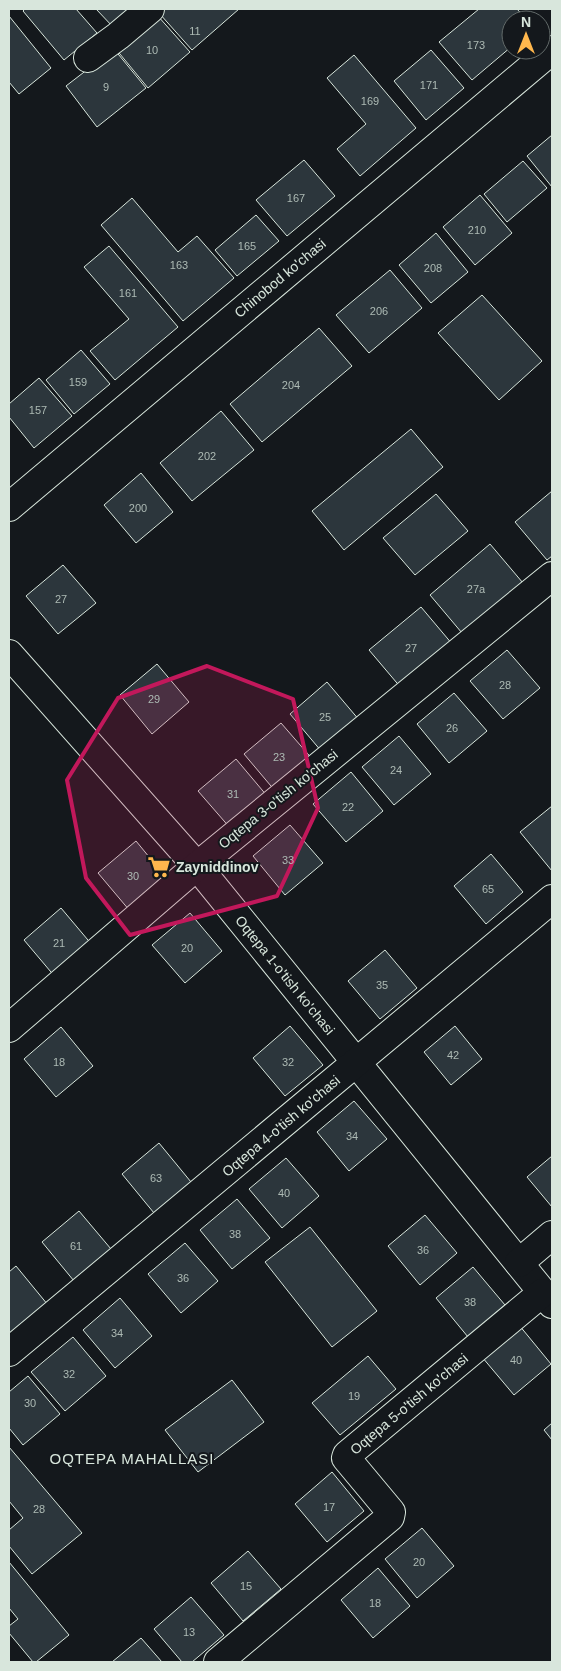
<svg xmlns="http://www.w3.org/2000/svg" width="561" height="1671" font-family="Arial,sans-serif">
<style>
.building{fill:#2c363c;stroke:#d8e6dc}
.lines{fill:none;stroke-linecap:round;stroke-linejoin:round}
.minor-casing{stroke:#d8e6dc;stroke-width:30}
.minor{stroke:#14181c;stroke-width:28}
.marked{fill:#c2185b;fill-opacity:0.2;stroke:#c2185b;stroke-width:4;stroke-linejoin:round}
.labels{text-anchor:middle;stroke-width:4;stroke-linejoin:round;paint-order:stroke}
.number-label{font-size:11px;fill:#adbab4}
.street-label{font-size:14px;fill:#d8e6dc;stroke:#14181c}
.poi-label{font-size:14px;font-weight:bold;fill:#d8e6dc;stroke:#14181c;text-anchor:start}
.neighbourhood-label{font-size:15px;letter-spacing:1px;fill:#d8e6dc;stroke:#14181c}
</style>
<rect width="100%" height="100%" fill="#14181c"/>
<g class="building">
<path d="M 25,9 L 76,9 L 97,33 L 64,60 L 23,11 Z"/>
<path d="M 96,9 L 137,9 L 114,28 Z"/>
<path d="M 164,9 L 239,9 L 192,50 L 159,13 Z"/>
<path d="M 479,9 L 517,9 L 527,20 L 511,20 L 511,47 L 472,80 L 439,42 Z"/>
<path d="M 157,15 L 190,52 L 148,88 L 115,48 Z"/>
<path d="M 9,16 L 51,68 L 19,94 L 9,82 Z"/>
<path d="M 114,49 L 146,88 L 97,127 L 66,86 Z"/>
<path d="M 431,50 L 464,88 L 426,120 L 394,81 Z"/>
<path d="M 354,55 L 416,128 L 360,176 L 337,149 L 366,124 L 327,78 Z"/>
<path d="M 552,135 L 552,187 L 527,156 Z"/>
<path d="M 304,160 L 335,196 L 287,236 L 256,200 Z"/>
<path d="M 523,161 L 547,188 L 507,222 L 484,194 Z"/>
<path d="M 480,195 L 512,233 L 475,265 L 443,227 Z"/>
<path d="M 132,198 L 178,252 L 197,236 L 234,278 L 183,321 L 101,225 Z"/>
<path d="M 256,215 L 279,241 L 237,276 L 215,250 Z"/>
<path d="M 436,233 L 468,272 L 431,303 L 399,265 Z"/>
<path d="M 109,246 L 178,327 L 115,380 L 90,351 L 129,319 L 84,267 Z"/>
<path d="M 390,270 L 422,308 L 369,353 L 336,315 Z"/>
<path d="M 482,295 L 542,361 L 499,400 L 438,333 Z"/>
<path d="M 319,328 L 352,366 L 262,442 L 230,404 Z"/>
<path d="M 81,350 L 110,384 L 74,414 L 46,380 Z"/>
<path d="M 39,378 L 72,416 L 34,448 L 9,417 L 9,404 Z"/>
<path d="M 221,411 L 254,450 L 192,501 L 160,463 Z"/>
<path d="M 411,429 L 443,467 L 344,550 L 312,511 Z"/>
<path d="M 141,473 L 173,512 L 136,543 L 104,505 Z"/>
<path d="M 552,491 L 552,556 L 547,560 L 515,522 Z"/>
<path d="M 436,494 L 468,531 L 415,575 L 383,538 Z"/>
<path d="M 490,544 L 523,583 L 462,633 L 430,595 Z"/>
<path d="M 63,565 L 96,603 L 58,634 L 26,596 Z"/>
<path d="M 421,607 L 453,645 L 402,689 L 369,650 Z"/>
<path d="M 507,650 L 540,688 L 503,719 L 470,681 Z"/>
<path d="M 157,664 L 189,702 L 152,734 L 120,695 Z"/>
<path d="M 327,682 L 360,721 L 322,752 L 290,714 Z"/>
<path d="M 454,693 L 487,731 L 449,763 L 417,724 Z"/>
<path d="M 281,723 L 314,761 L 276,792 L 244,754 Z"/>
<path d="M 399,736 L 431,774 L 394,805 L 362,767 Z"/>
<path d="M 236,759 L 268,797 L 231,829 L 198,791 Z"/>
<path d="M 351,772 L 383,811 L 346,842 L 313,804 Z"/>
<path d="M 552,806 L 552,871 L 520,832 Z"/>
<path d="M 290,825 L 323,863 L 285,895 L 253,856 Z"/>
<path d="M 136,841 L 168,880 L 130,911 L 98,873 Z"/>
<path d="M 491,854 L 523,892 L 486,924 L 454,886 Z"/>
<path d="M 61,908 L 93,946 L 56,978 L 24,940 Z"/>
<path d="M 190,913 L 222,951 L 185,983 L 152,945 Z"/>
<path d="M 385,950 L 417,988 L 380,1019 L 348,981 Z"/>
<path d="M 290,1026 L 323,1065 L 285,1096 L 253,1058 Z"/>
<path d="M 455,1026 L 482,1059 L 451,1085 L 424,1052 Z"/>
<path d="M 61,1027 L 93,1066 L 56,1097 L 24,1059 Z"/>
<path d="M 354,1101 L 387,1139 L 349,1171 L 317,1132 Z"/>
<path d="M 159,1143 L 191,1182 L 154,1213 L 122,1174 Z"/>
<path d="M 552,1156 L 552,1207 L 527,1177 Z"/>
<path d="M 286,1158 L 319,1196 L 282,1228 L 249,1189 Z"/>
<path d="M 237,1199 L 270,1238 L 232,1269 L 200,1230 Z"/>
<path d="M 79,1211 L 111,1249 L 74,1281 L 42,1242 Z"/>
<path d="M 425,1215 L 457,1253 L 420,1285 L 388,1246 Z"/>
<path d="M 310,1227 L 377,1311 L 332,1347 L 265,1262 Z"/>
<path d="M 185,1243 L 218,1281 L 181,1313 L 148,1274 Z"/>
<path d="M 16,1266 L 48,1305 L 11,1336 L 9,1333 L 9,1272 Z"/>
<path d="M 473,1267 L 505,1305 L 468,1337 L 436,1298 Z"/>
<path d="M 120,1298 L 152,1336 L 115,1368 L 83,1330 Z"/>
<path d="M 519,1325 L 551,1364 L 514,1395 L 482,1357 Z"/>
<path d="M 73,1337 L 106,1376 L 65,1411 L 31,1372 Z"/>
<path d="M 368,1356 L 396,1389 L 340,1435 L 312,1403 Z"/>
<path d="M 28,1376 L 60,1414 L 23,1445 L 9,1428 L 9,1392 Z"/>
<path d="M 232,1380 L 264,1422 L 198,1472 L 165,1430 Z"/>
<path d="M 552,1423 L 552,1440 L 544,1430 Z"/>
<path d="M 9,1447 L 82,1533 L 32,1574 L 9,1546 L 9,1530 L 23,1518 L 9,1501 Z"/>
<path d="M 332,1472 L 364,1511 L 327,1542 L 295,1504 Z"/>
<path d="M 422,1528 L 454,1566 L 417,1598 L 385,1559 Z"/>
<path d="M 248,1551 L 281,1589 L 243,1621 L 211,1583 Z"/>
<path d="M 9,1562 L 69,1635 L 36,1662 L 33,1662 L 9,1633 L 9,1626 L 18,1619 L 9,1608 Z"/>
<path d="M 378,1568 L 410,1606 L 373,1638 L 341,1600 Z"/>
<path d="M 191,1597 L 224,1635 L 192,1662 L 182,1662 L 154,1629 Z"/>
<path d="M 141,1638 L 162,1662 L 112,1662 Z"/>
</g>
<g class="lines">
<defs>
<g id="minor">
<path d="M 88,58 L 118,36 L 150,9"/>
<path d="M 9,507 L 552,50"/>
<path d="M 9,654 L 197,866 L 552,1304"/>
<path d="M 9,1028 L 197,866 L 552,576"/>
<path d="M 519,1263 L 552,1235"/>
<path d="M 9,1352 L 552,899"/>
<path d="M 218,1662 L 390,1517 L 391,1512 L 346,1458 L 347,1455 L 542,1293"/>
</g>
</defs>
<use href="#minor" class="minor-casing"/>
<use href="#minor" class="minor"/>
</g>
<path class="marked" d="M 207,666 L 293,699 L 318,808 L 277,896 L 130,935 L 86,878 L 67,780 L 118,698 Z"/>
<defs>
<symbol id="supermarket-bare" viewBox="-9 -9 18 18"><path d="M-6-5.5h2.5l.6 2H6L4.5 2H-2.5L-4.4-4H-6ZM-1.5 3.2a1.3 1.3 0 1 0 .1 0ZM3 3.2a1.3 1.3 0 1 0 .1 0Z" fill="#ffb74d" stroke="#14181c" stroke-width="2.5" paint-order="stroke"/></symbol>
</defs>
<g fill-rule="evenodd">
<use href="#supermarket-bare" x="143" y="851" width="32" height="32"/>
</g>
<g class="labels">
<g class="number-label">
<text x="195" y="35">11</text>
<text x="476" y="49">173</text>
<text x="152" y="54">10</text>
<text x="429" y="89">171</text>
<text x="106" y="91">9</text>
<text x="370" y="105">169</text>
<text x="296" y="202">167</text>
<text x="477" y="234">210</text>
<text x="247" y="250">165</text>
<text x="179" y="269">163</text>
<text x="433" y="272">208</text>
<text x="128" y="297">161</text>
<text x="379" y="315">206</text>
<text x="78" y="386">159</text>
<text x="291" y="389">204</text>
<text x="38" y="414">157</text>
<text x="207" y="460">202</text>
<text x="138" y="512">200</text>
<text x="476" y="593">27a</text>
<text x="61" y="603">27</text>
<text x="411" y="652">27</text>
<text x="505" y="689">28</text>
<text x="154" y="703">29</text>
<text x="325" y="721">25</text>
<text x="452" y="732">26</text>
<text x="279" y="761">23</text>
<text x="396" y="774">24</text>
<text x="233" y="798">31</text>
<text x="348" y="811">22</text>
<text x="288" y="864">33</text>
<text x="133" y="880">30</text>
<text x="488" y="893">65</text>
<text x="59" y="947">21</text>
<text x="187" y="952">20</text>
<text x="382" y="989">35</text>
<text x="453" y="1059">42</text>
<text x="59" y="1066">18</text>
<text x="288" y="1066">32</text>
<text x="352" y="1140">34</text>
<text x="156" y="1182">63</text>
<text x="284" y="1197">40</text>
<text x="235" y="1238">38</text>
<text x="76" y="1250">61</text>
<text x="423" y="1254">36</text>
<text x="183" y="1282">36</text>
<text x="470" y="1306">38</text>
<text x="117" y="1337">34</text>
<text x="516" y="1364">40</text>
<text x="69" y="1378">32</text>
<text x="354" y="1400">19</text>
<text x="30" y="1407">30</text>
<text x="329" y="1511">17</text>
<text x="39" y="1513">28</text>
<text x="419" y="1566">20</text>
<text x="246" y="1590">15</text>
<text x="375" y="1607">18</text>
<text x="189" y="1636">13</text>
</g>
<g class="street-label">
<text transform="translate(280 278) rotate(-40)" y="5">Chinobod ko'chasi</text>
<text transform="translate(278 799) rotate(-39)" y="5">Oqtepa 3-o'tish ko'chasi</text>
<text transform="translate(285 975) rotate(51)" y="5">Oqtepa 1-o'tish ko'chasi</text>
<text transform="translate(281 1126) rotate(-40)" y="5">Oqtepa 4-o'tish ko'chasi</text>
<text transform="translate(409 1404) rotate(-40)" y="5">Oqtepa 5-o'tish ko'chasi</text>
</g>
<g class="poi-label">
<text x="176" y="872">Zayniddinov</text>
</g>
<g class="neighbourhood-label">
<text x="132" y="1464">OQTEPA MAHALLASI</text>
</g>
</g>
<rect width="561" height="1671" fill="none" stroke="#d8e6dc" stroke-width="20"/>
<g transform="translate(526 35)"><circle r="24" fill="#14181c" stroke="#626a69"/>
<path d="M0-4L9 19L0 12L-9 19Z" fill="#ffb74d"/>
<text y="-8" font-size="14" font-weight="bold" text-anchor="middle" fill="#d8e6dc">N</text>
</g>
</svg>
